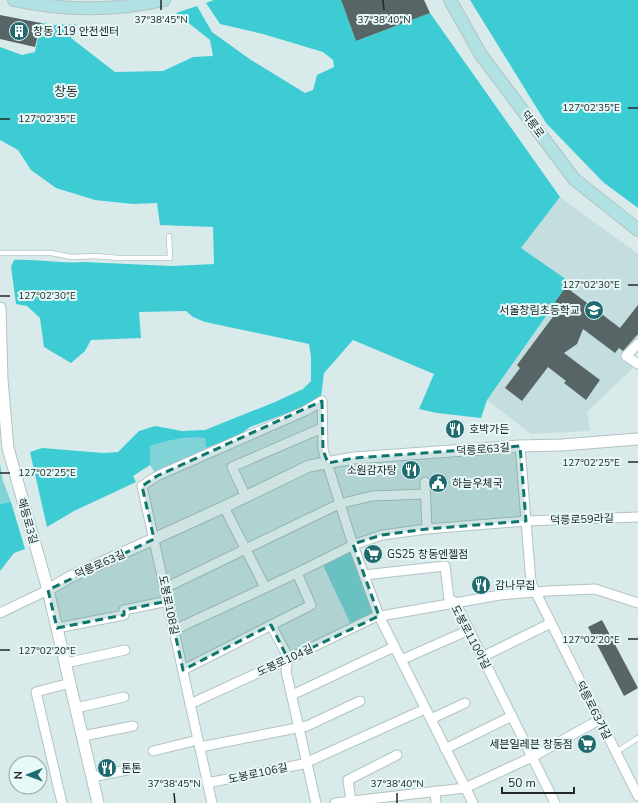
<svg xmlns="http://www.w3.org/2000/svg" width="638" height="803" font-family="'Nunito Sans','Noto Sans KR',sans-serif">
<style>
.built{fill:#c4ddde}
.green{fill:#80d4d8}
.forest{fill:#3dccd3}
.building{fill:#576566}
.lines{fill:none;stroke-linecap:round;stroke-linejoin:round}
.service-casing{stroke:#b2c3c3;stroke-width:6}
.minor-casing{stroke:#b2c3c3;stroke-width:11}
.tertiary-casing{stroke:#b2c3c3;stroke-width:13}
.secondary-casing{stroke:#b2c3c3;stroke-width:14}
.service{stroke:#fff;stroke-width:4.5}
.minor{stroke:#fff;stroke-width:9}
.tertiary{stroke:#fff;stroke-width:11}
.secondary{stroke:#b2e1e3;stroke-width:12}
.marked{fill:#0f766e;fill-opacity:0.2;stroke:#0f766e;stroke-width:3;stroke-dasharray:8 5;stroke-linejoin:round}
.ticks{fill:none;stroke:#222828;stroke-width:1.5}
.labels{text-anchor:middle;stroke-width:4;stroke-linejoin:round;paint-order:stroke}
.poi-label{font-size:11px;fill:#222828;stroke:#e7f8f8;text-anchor:start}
.street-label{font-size:11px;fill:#222828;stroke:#e7f8f8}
.quarter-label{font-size:13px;fill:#283637;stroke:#e7f8f8}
.ticks-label{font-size:10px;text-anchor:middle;fill:#222828;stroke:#e7f8f8;stroke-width:4;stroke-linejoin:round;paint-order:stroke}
</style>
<rect width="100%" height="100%" fill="#d9eaeb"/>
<path class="built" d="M 560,197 L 638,254 L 638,338 L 621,357 L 633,368 L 587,412 L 590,431 L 531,434 L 487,400 L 570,282 L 521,248 Z"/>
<g class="green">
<path d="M 191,438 L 205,438 L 207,453 L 157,476 L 150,465 L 150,446 L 168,439 Z"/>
<path d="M 0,463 L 3,481 L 11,502 L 0,504 Z"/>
<path d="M 349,550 L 374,613 L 360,619 L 351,625 L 322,563 Z"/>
</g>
<g class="forest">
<path d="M 214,0 L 341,0 L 356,41 L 430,13 L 560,197 L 521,248 L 570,282 L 487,400 L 481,418 L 437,413 L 419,409 L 434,374 L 353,340 L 324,373 L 321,397 L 304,407 L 250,427 L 238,436 L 206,448 L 205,438 C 184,437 170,439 150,446 L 150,465 L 133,476 L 136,482 L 74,511 L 47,527 L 30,452 L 42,448 L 103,453 L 118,452 L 139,431 L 155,426 L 182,431 L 205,430 L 275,402 L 303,389 L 311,381 L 311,357 L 309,344 L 205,322 L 193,317 L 186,311 L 139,312 L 141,338 L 91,340 L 85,351 L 71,363 L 44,347 L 40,318 L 27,306 L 16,304 L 11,267 L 14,260 C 38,259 61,264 84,262 L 171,266 L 214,264 L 213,227 L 160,225 L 157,203 L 133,204 L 95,200 L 56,188 L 31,170 L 18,150 L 0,140 L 0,47 L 22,55 L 35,52 L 41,23 L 55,25 L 76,24 L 71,38 L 115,72 L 163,71 L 193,57 L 213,56 L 210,40 L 176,13 L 197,6 L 212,32 L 251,60 L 305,93 L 313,90 L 317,75 L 334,67 L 333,60 L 323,52 L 263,34 L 220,24 L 206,3 Z"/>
<path d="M 470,0 L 638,0 L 638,208 L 603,182 L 546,123 Z"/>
<path d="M 11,502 L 25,549 L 14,553 L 0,571 L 0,504 Z"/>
</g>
<g class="building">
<path d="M 341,0 L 424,0 L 430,13 L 356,41 Z"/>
<path d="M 0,15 L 41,23 L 35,47 L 0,39 Z"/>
<path d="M 566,287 L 620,328 L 638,305 L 638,334 L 623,351 L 619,348 L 615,353 L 583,329 L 577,344 L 564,353 L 600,380 L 586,400 L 564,383 L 566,381 L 548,367 L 522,401 L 505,388 L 520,368 L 517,365 L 561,306 L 555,302 Z"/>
<path d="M 602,620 L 638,688 L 624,696 L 588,627 Z"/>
</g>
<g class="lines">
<defs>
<g id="service">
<path d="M 0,253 L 51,253 L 72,257 L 95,256 L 119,258 L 170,258 L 169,236"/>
<path d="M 616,752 L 638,738"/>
</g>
<g id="minor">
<path d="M 638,344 L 626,356 L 638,364"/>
<path d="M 322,401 L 323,450 L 353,545 L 379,616 L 473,803"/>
<path d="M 520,446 L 531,583 L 638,796"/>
<path d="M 425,482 L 427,529"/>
<path d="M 246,497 L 232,467 L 322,428"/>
<path d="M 224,507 L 265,587"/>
<path d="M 364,575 L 445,566 L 449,599 L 455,602 L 555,803"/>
<path d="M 165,588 L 339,504 L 372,496 L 425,494"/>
<path d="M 0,613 L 48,590"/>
<path d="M 271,625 L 286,653 L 288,659 L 286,671 L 316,803"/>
<path d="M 57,628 L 124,615 L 124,610 L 168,601"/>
<path d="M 174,630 L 297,573 L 353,545 L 382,535 L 427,529 L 526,521 L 638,517"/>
<path d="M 482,657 L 551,623"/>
<path d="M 401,660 L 469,630"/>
<path d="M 66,663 L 125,650"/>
<path d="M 183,670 L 311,605 L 297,573"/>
<path d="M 292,695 L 394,647"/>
<path d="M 190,704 L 288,659 L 375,617 L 500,595 L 548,591 L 595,589 L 638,603"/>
<path d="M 76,708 L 124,697"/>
<path d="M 431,719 L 465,703"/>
<path d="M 83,736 L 133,726"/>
<path d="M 200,747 L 307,726 L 360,701"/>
<path d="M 445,749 L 512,716"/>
<path d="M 153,751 L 198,740"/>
<path d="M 92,777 L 137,768"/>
<path d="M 207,783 L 303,764 L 425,709"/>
<path d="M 435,791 L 436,803"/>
<path d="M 351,801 L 348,780 L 397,755"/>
<path d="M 62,803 L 36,692 L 70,683"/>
<path d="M 212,803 L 142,486 L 157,476 L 305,411 L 322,401"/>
<path d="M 335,803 L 465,788 L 532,757 L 599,720"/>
</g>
<g id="tertiary">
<path d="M 0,308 L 2,380 L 8,448 L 48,590 L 98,803"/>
<path d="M 48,590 L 70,577 L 224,507 L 309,466 L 354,458 L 520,446 L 562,445 L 638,439"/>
</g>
<g id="secondary">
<path d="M 14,0 C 62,11 117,11 164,0"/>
<path d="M 450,0 L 481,55 L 574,179 L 638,230"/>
</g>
</defs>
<use href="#service" class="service-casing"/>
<use href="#minor" class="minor-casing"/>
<use href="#tertiary" class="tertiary-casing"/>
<use href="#secondary" class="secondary-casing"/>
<use href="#service" class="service"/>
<use href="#minor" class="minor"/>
<use href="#tertiary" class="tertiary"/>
<use href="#secondary" class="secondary"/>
</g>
<path class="marked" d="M 322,401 L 323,450 L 328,463 L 354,458 L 520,446 L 526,521 L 427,529 L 382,535 L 353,544 L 379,616 L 288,659 L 271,625 L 183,670 L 168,601 L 124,610 L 124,615 L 57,628 L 48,590 L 154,539 L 142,486 L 157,476 Z"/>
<path class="ticks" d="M 161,0 L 161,10M 383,0 L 384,10M 628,108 L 638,108M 0,119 L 10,119M 628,285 L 638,285M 0,296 L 10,296M 628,462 L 638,462M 0,473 L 10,473M 628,639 L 638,639M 0,650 L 10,650M 174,793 L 175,803M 397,793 L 397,803"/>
<defs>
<symbol id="building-disc" viewBox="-11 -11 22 22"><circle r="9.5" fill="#1e6a6e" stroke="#e7f8f8"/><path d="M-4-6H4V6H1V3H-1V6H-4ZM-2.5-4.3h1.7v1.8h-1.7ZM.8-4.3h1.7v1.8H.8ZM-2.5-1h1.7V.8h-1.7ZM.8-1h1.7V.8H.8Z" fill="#fff"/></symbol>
<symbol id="school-disc" viewBox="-11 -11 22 22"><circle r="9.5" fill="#1e6a6e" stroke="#e7f8f8"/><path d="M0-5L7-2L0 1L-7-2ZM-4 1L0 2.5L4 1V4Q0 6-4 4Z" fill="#fff"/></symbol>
<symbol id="restaurant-disc" viewBox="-11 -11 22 22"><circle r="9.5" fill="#1e6a6e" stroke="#e7f8f8"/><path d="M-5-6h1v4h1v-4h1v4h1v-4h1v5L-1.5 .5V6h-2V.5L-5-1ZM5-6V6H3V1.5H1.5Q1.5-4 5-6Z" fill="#fff"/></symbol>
<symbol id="civic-disc" viewBox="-11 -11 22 22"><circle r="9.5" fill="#1e6a6e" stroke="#e7f8f8"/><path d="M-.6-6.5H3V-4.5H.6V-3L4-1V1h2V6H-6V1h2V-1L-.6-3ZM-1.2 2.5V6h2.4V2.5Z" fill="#fff"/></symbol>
<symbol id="supermarket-disc" viewBox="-11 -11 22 22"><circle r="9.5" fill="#1e6a6e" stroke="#e7f8f8"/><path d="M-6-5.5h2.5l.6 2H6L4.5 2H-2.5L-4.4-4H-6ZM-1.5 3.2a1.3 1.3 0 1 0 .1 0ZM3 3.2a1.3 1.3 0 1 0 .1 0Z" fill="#fff"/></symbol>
</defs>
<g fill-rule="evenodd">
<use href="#building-disc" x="8" y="20" width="22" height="22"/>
<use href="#school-disc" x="583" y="299" width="22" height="22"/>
<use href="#restaurant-disc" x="444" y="418" width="22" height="22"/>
<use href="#restaurant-disc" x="400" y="459" width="22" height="22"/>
<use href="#civic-disc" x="427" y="472" width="22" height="22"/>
<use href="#supermarket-disc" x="362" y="543" width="22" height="22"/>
<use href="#restaurant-disc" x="470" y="574" width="22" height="22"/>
<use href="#supermarket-disc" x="576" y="733" width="22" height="22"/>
<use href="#restaurant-disc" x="96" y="757" width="22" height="22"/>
</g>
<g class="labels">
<g class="poi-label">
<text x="33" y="35">창동 119 안전센터</text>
<text x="580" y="314" text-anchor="end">서울창림초등학교</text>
<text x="469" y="433">호박가든</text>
<text x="397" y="474" text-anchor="end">소원감자탕</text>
<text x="452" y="487">하늘우체국</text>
<text x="387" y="558">GS25 창동엔젤점</text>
<text x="495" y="589">감나무집</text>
<text x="573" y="748" text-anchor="end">세븐일레븐 창동점</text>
<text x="121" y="772">톤톤</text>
</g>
<g class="street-label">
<text transform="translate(533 124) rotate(53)" y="4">덕릉로</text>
<text transform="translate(483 449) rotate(-4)" y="4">덕릉로63길</text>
<text transform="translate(582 519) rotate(-2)" y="4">덕릉로59라길</text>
<text transform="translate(28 521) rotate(74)" y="4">해등로3길</text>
<text transform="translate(100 564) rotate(-24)" y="4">덕릉로63길</text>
<text transform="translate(169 605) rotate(78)" y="4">도봉로108길</text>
<text transform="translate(471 637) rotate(62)" y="4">도봉로110아길</text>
<text transform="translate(285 660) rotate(-25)" y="4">도봉로104길</text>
<text transform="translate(594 710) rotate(63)" y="4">덕릉로63가길</text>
<text transform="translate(258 773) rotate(-12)" y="4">도봉로106길</text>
</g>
<g class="quarter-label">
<text x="66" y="96">창동</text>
</g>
</g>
<g class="ticks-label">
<text x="161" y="23">37°38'45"N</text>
<text x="384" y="23">37°38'40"N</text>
<text x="591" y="111">127°02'35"E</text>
<text x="47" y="122">127°02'35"E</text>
<text x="591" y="288">127°02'30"E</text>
<text x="47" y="299">127°02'30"E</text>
<text x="591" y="466">127°02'25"E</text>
<text x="47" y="476">127°02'25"E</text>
<text x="591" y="643">127°02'20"E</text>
<text x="47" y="654">127°02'20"E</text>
<text x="174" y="787">37°38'45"N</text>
<text x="397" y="787">37°38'40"N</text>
</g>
<g transform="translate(28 775) rotate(269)"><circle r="19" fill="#e7f8f8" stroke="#98a5a5"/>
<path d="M0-3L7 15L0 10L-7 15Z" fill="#1e6a6e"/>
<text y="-6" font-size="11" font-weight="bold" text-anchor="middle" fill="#222828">N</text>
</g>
<path d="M502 787v6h72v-6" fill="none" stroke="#222828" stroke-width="2"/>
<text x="508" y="787" font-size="12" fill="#222828" stroke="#e7f8f8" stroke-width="3" paint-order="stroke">50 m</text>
</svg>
